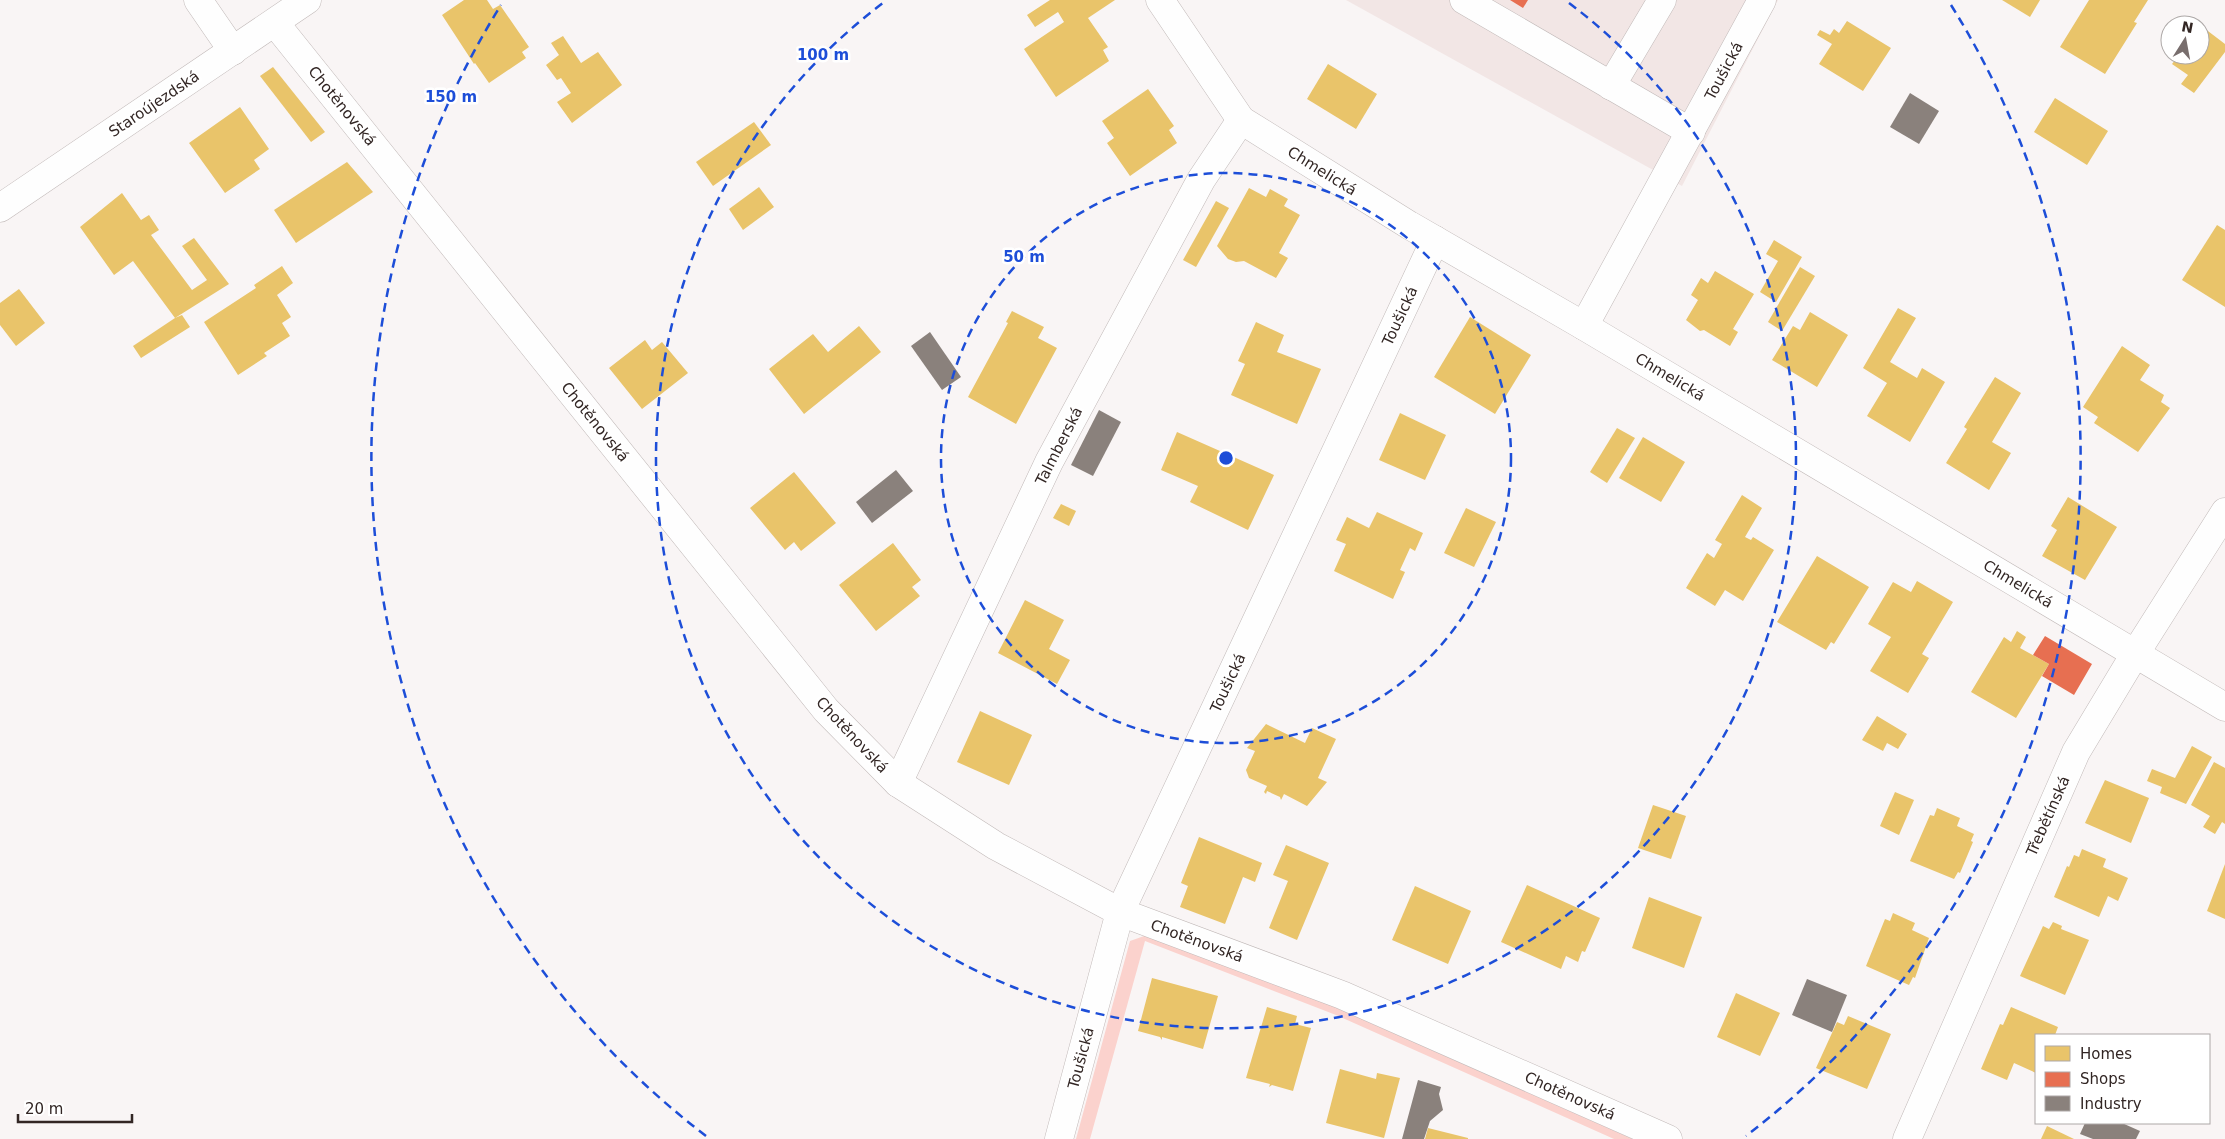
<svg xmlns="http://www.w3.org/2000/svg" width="2225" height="1139" font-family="'DejaVu Sans',sans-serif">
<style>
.built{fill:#f2e6e5}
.green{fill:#fbd2cd}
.homes{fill:#e9c46a}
.shops{fill:#e76f51}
.industry{fill:#8a817c}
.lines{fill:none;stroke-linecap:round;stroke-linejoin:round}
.minor-casing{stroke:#c1b9b8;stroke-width:29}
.minor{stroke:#fefefe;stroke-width:28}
.ring{fill:none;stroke:#1d4ed8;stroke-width:2.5;stroke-dasharray:9 6}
.labels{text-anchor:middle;stroke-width:5;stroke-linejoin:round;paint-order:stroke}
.street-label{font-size:15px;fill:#322624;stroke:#fff}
.centre{fill:#1d4ed8;stroke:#fff;stroke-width:2.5}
.ring-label{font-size:15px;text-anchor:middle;font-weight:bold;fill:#1d4ed8;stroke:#fff;stroke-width:5;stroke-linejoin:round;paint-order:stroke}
</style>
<rect width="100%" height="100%" fill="#f9f5f5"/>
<path class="built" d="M 1346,0 L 1778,0 L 1682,186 Z"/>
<path class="green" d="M 1147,935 L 1312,997 L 1633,1139 L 1614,1139 L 1336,1015 L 1145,941 L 1090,1139 L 1076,1139 L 1130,941 Z"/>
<g class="homes">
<path d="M 464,0 L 487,0 L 493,9 L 500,5 L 529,47 L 522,52 L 526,58 L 489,83 L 475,63 L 474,64 L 442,15 Z"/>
<path d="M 1050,0 L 1115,0 L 1088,18 L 1108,47 L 1103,50 L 1109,61 L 1056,97 L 1024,49 L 1064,22 L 1058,12 L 1035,27 L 1027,15 Z"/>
<path d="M 2002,0 L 2040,0 L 2030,17 Z"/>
<path d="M 2089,0 L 2148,0 L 2134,22 L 2137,23 L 2105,74 L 2060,47 Z"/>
<path d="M 1847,21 L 1891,48 L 1863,91 L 1819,64 L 1832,44 L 1817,35 L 1820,30 L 1830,35 L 1834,29 L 1839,33 Z"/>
<path d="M 2200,25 L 2225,44 L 2225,52 L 2194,93 L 2181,84 L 2188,75 L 2172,64 L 2179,55 L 2200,55 Z"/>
<path d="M 563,36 L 581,63 L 598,52 L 622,85 L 572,123 L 557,102 L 571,93 L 561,78 L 557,80 L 546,65 L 559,55 L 551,43 Z"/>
<path d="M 1328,64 L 1377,94 L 1356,129 L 1307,99 Z"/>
<path d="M 273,67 L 325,132 L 311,142 L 260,76 Z"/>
<path d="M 1148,89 L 1174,126 L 1169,130 L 1177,143 L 1130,176 L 1107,143 L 1114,138 L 1102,121 Z"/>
<path d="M 2055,98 L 2108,131 L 2087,165 L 2034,132 Z"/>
<path d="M 240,107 L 269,149 L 254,160 L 260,169 L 225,193 L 189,143 Z"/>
<path d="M 754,122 L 771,145 L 713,186 L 696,162 Z"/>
<path d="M 347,162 L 373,192 L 296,243 L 274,210 Z"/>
<path d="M 759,187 L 774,207 L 743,230 L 729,209 Z"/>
<path d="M 1249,188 L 1266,197 L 1270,189 L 1288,199 L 1284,206 L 1300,215 L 1279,253 L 1288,258 L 1276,278 L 1244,261 L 1236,262 L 1228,259 L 1217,246 Z"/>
<path d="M 122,193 L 141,220 L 149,215 L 159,230 L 151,235 L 192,290 L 207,280 L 182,246 L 194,238 L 229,284 L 175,318 L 182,315 L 190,327 L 141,358 L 133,346 L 175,318 L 133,261 L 114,275 L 80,227 Z"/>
<path d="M 1216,201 L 1229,208 L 1196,267 L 1183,260 Z"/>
<path d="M 2217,225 L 2225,230 L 2225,307 L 2182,280 Z"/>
<path d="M 1774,240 L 1802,257 L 1776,302 L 1760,292 L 1778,261 L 1766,254 Z"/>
<path d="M 282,266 L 293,283 L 277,295 L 291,317 L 282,323 L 290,336 L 264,353 L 267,356 L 238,375 L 204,322 L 256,288 L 254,285 Z"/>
<path d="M 1800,267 L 1815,276 L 1782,331 L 1768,322 Z"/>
<path d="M 1715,271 L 1754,294 L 1733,329 L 1738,332 L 1730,346 L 1704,330 L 1700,331 L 1686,320 L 1698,300 L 1691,295 L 1701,278 L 1708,283 Z"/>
<path d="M 19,289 L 45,323 L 16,346 L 0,325 L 0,303 Z"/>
<path d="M 1898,308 L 1916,318 L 1890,362 L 1917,378 L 1922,368 L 1945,382 L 1910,442 L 1867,416 L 1887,383 L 1863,368 Z"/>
<path d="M 1012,311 L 1044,327 L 1038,338 L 1057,348 L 1016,424 L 968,397 L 1008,323 L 1006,322 Z"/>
<path d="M 1810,312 L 1848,335 L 1817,387 L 1772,360 L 1793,326 L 1800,330 Z"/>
<path d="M 1470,317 L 1531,355 L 1495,414 L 1434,377 Z"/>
<path d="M 1256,322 L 1284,335 L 1277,352 L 1321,369 L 1297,424 L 1231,395 L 1245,364 L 1238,361 Z"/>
<path d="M 859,326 L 881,352 L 804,414 L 769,369 L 813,334 L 828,352 Z"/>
<path d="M 645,340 L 652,350 L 662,342 L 688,373 L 642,409 L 609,368 Z"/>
<path d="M 2122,346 L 2150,365 L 2140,380 L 2164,395 L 2161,402 L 2170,408 L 2138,452 L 2094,423 L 2098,417 L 2083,407 Z"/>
<path d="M 1995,377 L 2021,393 L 1992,442 L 2011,453 L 1989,490 L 1946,463 L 1967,429 L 1964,427 Z"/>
<path d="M 1400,413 L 1446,435 L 1425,480 L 1379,460 Z"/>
<path d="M 1617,428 L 1635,438 L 1607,483 L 1590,472 Z"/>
<path d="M 1177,432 L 1274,475 L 1248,530 L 1190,502 L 1198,486 L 1161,470 Z"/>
<path d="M 1643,437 L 1685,462 L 1661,502 L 1619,478 Z"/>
<path d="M 794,472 L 836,523 L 801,551 L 794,542 L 785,550 L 750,508 Z"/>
<path d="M 1742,495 L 1762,508 L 1745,537 L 1751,540 L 1753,537 L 1774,550 L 1743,601 L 1725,590 L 1715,606 L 1686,588 L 1707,553 L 1714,558 L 1722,544 L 1715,540 Z"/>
<path d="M 2068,497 L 2117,527 L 2085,580 L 2042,556 L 2057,530 L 2051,526 Z"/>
<path d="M 1061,504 L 1076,511 L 1069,526 L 1053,518 Z"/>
<path d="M 1466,508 L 1496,522 L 1474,567 L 1444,553 Z"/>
<path d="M 1377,512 L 1423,533 L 1415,551 L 1410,548 L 1400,570 L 1405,572 L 1393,599 L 1334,571 L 1346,544 L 1336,540 L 1347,517 L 1369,528 Z"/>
<path d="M 893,543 L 921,580 L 912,587 L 920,596 L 876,631 L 839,585 Z"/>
<path d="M 1817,556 L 1869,587 L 1834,644 L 1831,642 L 1826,650 L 1777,622 Z"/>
<path d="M 1917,581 L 1953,602 L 1922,654 L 1929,658 L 1908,693 L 1870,671 L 1891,637 L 1868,624 L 1893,582 L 1911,592 Z"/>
<path d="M 1025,600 L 1064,620 L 1049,649 L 1070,660 L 1057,684 L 998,653 Z"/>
<path d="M 2017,631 L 2026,637 L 2020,648 L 2049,664 L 2016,718 L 1971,692 L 2004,637 L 2011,642 Z"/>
<path d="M 980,711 L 1032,735 L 1009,785 L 957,762 Z"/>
<path d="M 1877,716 L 1907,734 L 1898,749 L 1887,743 L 1883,751 L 1862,740 Z"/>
<path d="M 1266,724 L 1305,743 L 1312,728 L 1336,739 L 1318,778 L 1327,782 L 1307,806 L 1284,794 L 1281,800 L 1280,797 L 1267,791 L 1266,794 L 1264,792 L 1267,786 L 1249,778 L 1246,770 L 1255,751 L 1247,748 Z"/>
<path d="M 2192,746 L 2212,757 L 2186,804 L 2160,793 L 2162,787 L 2147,781 L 2152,769 L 2175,778 Z"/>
<path d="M 2214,762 L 2225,768 L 2225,824 L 2222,822 L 2215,834 L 2203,827 L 2210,816 L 2191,805 Z"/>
<path d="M 2105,780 L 2149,798 L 2131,843 L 2085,823 Z"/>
<path d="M 1895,792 L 1914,800 L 1899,835 L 1880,826 Z"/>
<path d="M 1653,805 L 1686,816 L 1671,859 L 1638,848 Z"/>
<path d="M 1937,808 L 1960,818 L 1957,826 L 1974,834 L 1971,841 L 1973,842 L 1960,873 L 1958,872 L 1954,879 L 1910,861 L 1930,815 L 1934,816 Z"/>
<path d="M 1199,837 L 1262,863 L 1255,882 L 1243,877 L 1225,924 L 1180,907 L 1188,886 L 1181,883 Z"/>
<path d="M 1286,845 L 1329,863 L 1297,940 L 1269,928 L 1288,881 L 1273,875 Z"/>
<path d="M 2082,849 L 2106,859 L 2103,867 L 2128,878 L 2118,901 L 2108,896 L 2099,917 L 2054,897 L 2067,866 L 2069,867 L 2074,855 L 2079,857 Z"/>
<path d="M 2225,864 L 2225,919 L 2207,911 Z"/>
<path d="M 1527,885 L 1600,918 L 1585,952 L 1582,951 L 1578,962 L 1566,956 L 1561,969 L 1501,942 Z"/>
<path d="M 1415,886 L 1471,911 L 1448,964 L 1392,940 Z"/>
<path d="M 1649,897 L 1702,917 L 1684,968 L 1632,948 Z"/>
<path d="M 1893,913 L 1915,923 L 1912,930 L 1929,938 L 1915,978 L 1913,977 L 1909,985 L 1866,966 L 1885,919 L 1890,921 Z"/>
<path d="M 2053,922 L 2062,926 L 2061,929 L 2089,940 L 2065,995 L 2020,976 L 2043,926 L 2049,929 Z"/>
<path d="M 1152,978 L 1218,996 L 1203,1049 L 1162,1037 L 1162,1040 L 1160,1037 L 1138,1031 Z"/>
<path d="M 1736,993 L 1780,1013 L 1760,1056 L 1717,1037 Z"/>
<path d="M 1267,1007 L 1297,1016 L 1295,1024 L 1311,1028 L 1293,1091 L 1272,1085 L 1269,1087 L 1270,1084 L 1246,1078 Z"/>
<path d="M 2011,1007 L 2058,1027 L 2055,1035 L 2036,1035 L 2036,1073 L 2014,1063 L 2007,1080 L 1981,1069 L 2000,1024 L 2003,1025 Z"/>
<path d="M 1848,1016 L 1891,1034 L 1867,1089 L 1816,1068 L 1837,1022 L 1844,1025 Z"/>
<path d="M 1340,1069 L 1376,1079 L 1377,1073 L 1400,1078 L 1384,1138 L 1326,1123 Z"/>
<path d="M 2047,1126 L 2074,1139 L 2041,1139 Z"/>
<path d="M 1428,1128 L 1468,1138 L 1468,1139 L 1425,1139 Z"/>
</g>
<g class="shops">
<path d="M 1510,0 L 1528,0 L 1523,8 Z"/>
<path d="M 2045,636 L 2092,664 L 2074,695 L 2042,676 L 2049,664 L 2033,655 Z"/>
</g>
<g class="industry">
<path d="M 1910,93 L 1939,111 L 1919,144 L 1890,127 Z"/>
<path d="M 930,332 L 961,377 L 942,390 L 911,346 Z"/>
<path d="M 1099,410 L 1121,422 L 1093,476 L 1071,465 Z"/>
<path d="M 896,470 L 913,491 L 872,523 L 856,502 Z"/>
<path d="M 1807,979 L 1847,995 L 1832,1032 L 1792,1015 Z"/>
<path d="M 1418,1080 L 1441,1087 L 1439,1094 L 1443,1110 L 1430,1121 L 1424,1139 L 1402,1139 Z"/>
<path d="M 2085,1123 L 2122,1123 L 2140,1131 L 2136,1139 L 2093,1139 L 2080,1134 Z"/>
</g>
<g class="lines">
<defs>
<g id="minor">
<path d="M 198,0 L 233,51"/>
<path d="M 1160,0 L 1241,120 L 1409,225 L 1584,326 L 2225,707"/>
<path d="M 1464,0 L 1691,132"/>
<path d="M 275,23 L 826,710 L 898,783 L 996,846 L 1120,912 L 1342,995 L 1668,1139"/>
<path d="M 1611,86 L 1662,0"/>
<path d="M 0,208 L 307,0"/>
<path d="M 1584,326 L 1762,0"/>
<path d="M 898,783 L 1049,462 L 1201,180 L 1241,120"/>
<path d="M 1059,1139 L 1120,912 L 1435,240"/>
<path d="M 1907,1139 L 2076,752 L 2135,654 L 2225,512"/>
</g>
</defs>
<use href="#minor" class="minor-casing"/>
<use href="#minor" class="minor"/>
</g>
<g class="ring">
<circle cx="1226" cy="458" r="285"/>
<path d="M1569 3A570 570 0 1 1 883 3"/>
<path d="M706 1136A855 855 0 0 1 501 5M1951 5A855 855 0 0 1 1746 1136"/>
</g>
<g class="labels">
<g class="street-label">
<text transform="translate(1724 71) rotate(-62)" y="5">Toušická</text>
<text transform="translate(154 104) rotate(-34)" y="5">Staroújezdská</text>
<text transform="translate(342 106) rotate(51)" y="5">Chotěnovská</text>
<text transform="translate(1322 171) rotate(32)" y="5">Chmelická</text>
<text transform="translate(1400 316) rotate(-65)" y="5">Toušická</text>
<text transform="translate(1670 377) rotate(31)" y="5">Chmelická</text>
<text transform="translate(595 422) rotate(51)" y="5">Chotěnovská</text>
<text transform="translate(1059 446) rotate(-63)" y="5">Talmberská</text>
<text transform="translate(2018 584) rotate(31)" y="5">Chmelická</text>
<text transform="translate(1228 683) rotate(-65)" y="5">Toušická</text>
<text transform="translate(852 735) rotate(47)" y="5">Chotěnovská</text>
<text transform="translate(2048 816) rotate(-66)" y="5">Třebětínská</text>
<text transform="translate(1197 941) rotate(20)" y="5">Chotěnovská</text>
<text transform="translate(1081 1058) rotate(-75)" y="5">Toušická</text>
<text transform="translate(1570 1096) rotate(24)" y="5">Chotěnovská</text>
</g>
</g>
<circle cx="1226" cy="458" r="8" class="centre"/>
<g class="ring-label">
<text x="823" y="60">100 m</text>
<text x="451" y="102">150 m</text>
<text x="1024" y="262">50 m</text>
</g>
<rect x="2035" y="1034" width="175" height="90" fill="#ffffff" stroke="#ada8a7"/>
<rect x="2045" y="1046" width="25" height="15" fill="#e9c46a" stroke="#ada8a7"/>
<text x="2080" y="1059" font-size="15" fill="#322624">Homes</text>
<rect x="2045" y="1072" width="25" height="15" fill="#e76f51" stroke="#ada8a7"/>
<text x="2080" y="1084" font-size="15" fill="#322624">Shops</text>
<rect x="2045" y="1096" width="25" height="15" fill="#8a817c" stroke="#ada8a7"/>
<text x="2080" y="1109" font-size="15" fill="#322624">Industry</text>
<g transform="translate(2185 40) rotate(11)"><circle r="24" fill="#ffffff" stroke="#ada8a7"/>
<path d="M0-4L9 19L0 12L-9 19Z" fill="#786e6d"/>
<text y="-8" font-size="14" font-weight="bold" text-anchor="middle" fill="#322624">N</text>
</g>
<path d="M18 1114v8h114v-8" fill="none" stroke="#322624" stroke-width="2.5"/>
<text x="25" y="1114" font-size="15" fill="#322624" stroke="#ffffff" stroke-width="4" paint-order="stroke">20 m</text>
</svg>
